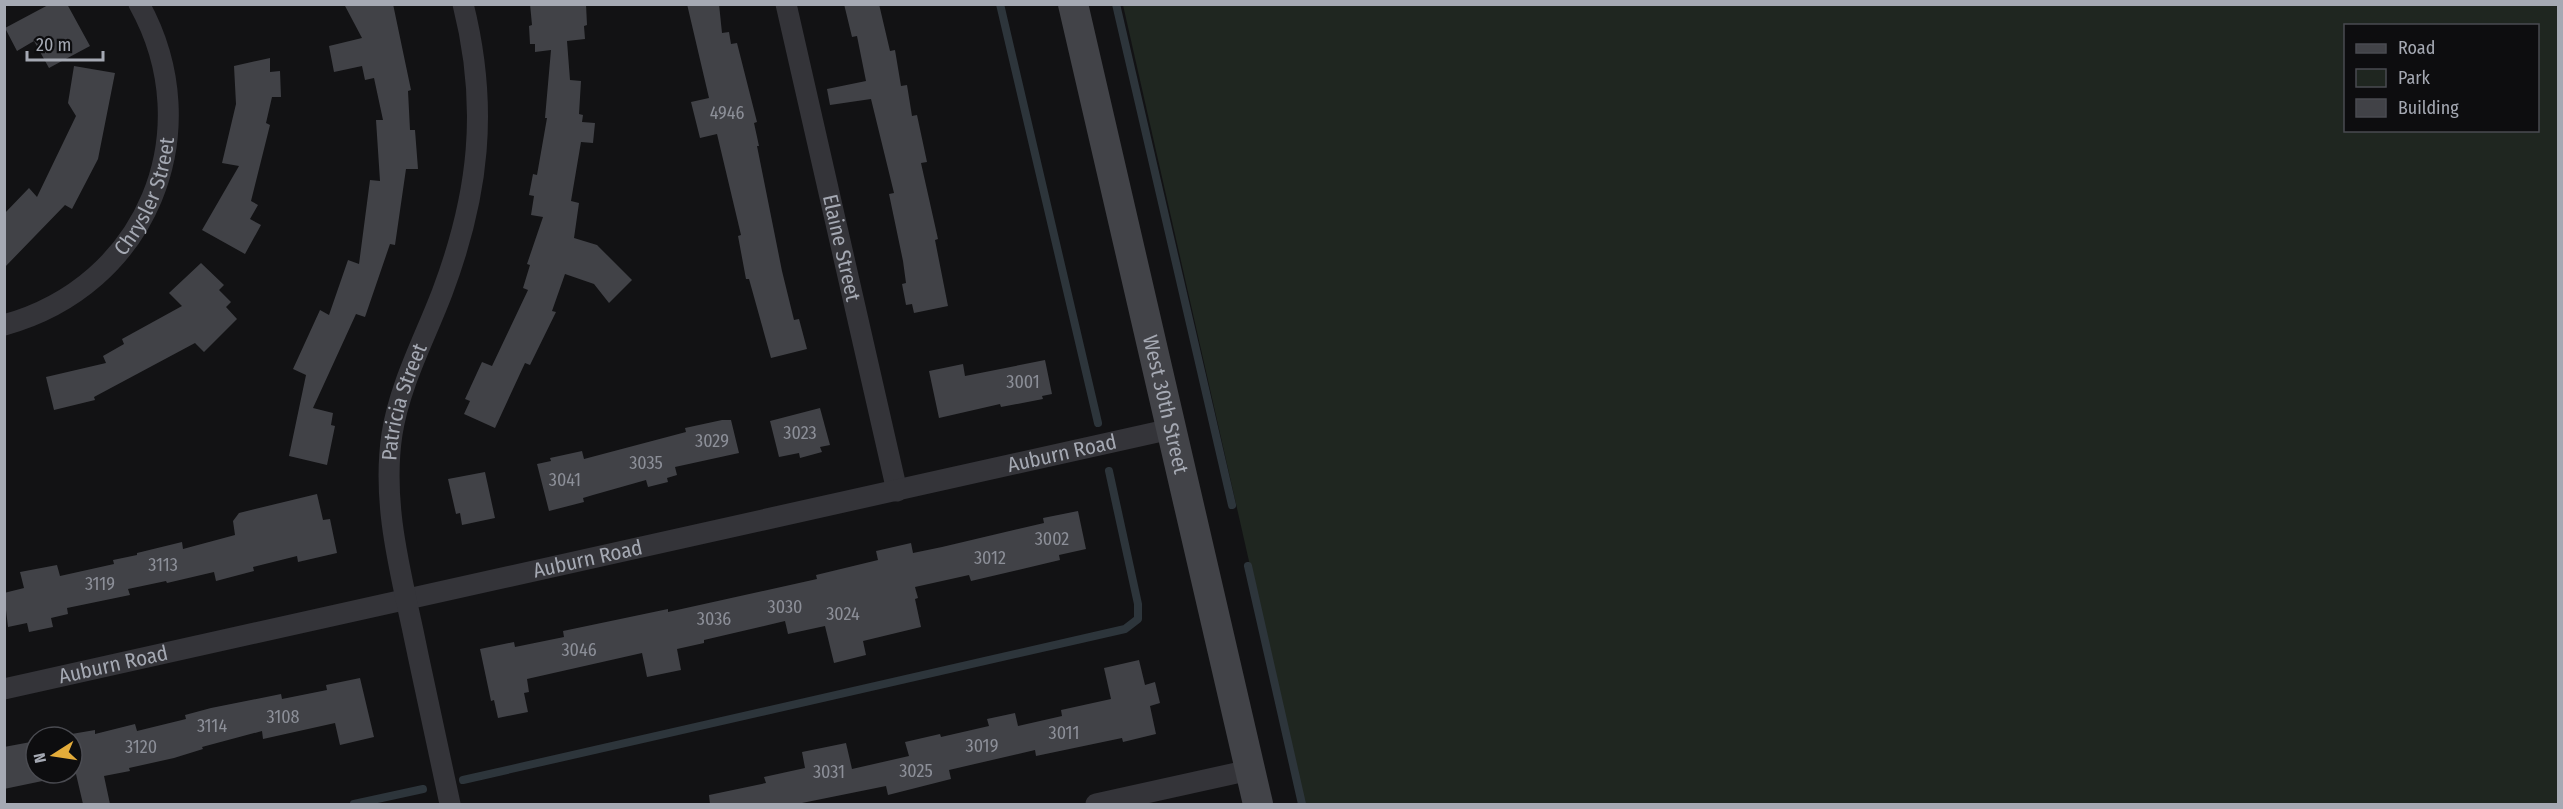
<svg xmlns="http://www.w3.org/2000/svg" width="2563" height="809" font-family="'Fira Sans Condensed',sans-serif">
<style>
.green{fill:#1f2620;fill-rule:evenodd}
.lines{fill:none;stroke-linecap:round;stroke-linejoin:round}
.stream{stroke:#2d353b;stroke-width:8}
.building{fill:#414247}
.street{stroke:#343439;stroke-width:21}
.secondary{stroke:#424348;stroke-width:30}
.labels{text-anchor:middle;stroke-width:4.5;stroke-linejoin:round;paint-order:stroke}
.number-label{font-size:18px;fill:#8c8f98}
.street-label{font-size:21px;fill:#a5a9b3;stroke:#0d0d0f}
</style>
<rect width="100%" height="100%" fill="#121214"/>
<path class="green" d="M 1123,5 L 2558,5 L 2558,804 L 1304,804 ZM 2346,26 L 2538,26 L 2538,130 L 2346,130 Z"/>
<g class="lines">
<g class="stream">
<path d="M 1000,4 L 1098,423"/>
<path d="M 1116,4 L 1232,505"/>
<path d="M 1248,566 L 1302,804"/>
<path d="M 463,780 L 1125,629 L 1138,619 L 1138,604 L 1109,471"/>
<path d="M 354,804 L 423,789"/>
</g>
</g>
<g class="building">
<path d="M 50,4 L 67,4 L 90,46 L 49,68 L 34,41 L 17,51 L 5,28 Z"/>
<path d="M 344,4 L 393,4 L 411,90 L 408,91 L 410,130 L 415,130 L 418,169 L 406,169 L 395,245 L 390,244 L 365,317 L 356,314 L 313,408 L 333,413 L 331,425 L 335,426 L 327,465 L 289,456 L 306,375 L 293,369 L 320,310 L 329,315 L 348,260 L 359,264 L 370,180 L 380,181 L 376,120 L 383,120 L 374,78 L 365,80 L 362,66 L 334,72 L 329,46 L 362,38 Z"/>
<path d="M 530,4 L 586,4 L 587,25 L 584,26 L 585,39 L 567,41 L 570,80 L 581,81 L 579,114 L 583,115 L 582,122 L 595,123 L 593,143 L 581,142 L 571,201 L 579,203 L 574,238 L 597,245 L 632,280 L 609,303 L 594,284 L 565,274 L 552,311 L 556,312 L 530,365 L 525,363 L 495,428 L 464,414 L 470,401 L 465,399 L 482,362 L 492,366 L 528,290 L 523,288 L 530,265 L 527,264 L 543,217 L 531,215 L 534,196 L 529,195 L 533,174 L 537,175 L 547,118 L 545,118 L 551,50 L 535,52 L 535,44 L 530,44 L 529,26 L 532,25 Z"/>
<path d="M 687,4 L 719,4 L 722,33 L 729,32 L 731,44 L 737,43 L 757,122 L 754,123 L 759,146 L 757,146 L 782,271 L 794,320 L 799,319 L 807,349 L 771,358 L 749,279 L 746,279 L 738,236 L 741,235 L 717,134 L 700,138 L 691,102 L 709,98 Z"/>
<path d="M 844,4 L 879,4 L 890,51 L 895,50 L 901,86 L 907,85 L 912,116 L 917,115 L 927,162 L 921,163 L 938,239 L 935,240 L 948,306 L 914,313 L 912,304 L 906,305 L 902,284 L 906,283 L 903,261 L 889,194 L 894,193 L 871,99 L 830,105 L 827,89 L 866,81 L 857,36 L 852,37 Z"/>
<path d="M 270,58 L 270,72 L 280,71 L 281,97 L 272,97 L 266,123 L 270,125 L 251,201 L 258,205 L 250,219 L 261,225 L 245,254 L 202,230 L 239,166 L 222,163 L 236,104 L 234,66 Z"/>
<path d="M 74,66 L 115,73 L 98,159 L 72,209 L 65,205 L 4,268 L 4,214 L 29,188 L 37,197 L 76,116 L 68,103 Z"/>
<path d="M 201,263 L 224,285 L 219,290 L 231,302 L 226,307 L 237,319 L 204,352 L 195,343 L 94,397 L 95,400 L 54,410 L 46,377 L 106,363 L 103,356 L 124,344 L 122,339 L 182,306 L 169,293 Z"/>
<path d="M 1045,360 L 1052,394 L 1042,396 L 1043,399 L 1001,407 L 1000,404 L 939,418 L 929,371 L 963,364 L 965,376 Z"/>
<path d="M 820,408 L 830,445 L 820,447 L 822,452 L 800,458 L 799,453 L 779,457 L 770,421 Z"/>
<path d="M 722,420 L 731,420 L 739,453 L 675,467 L 677,475 L 667,478 L 668,482 L 648,487 L 646,480 L 593,495 L 583,498 L 584,502 L 549,511 L 537,464 L 551,461 L 550,458 L 582,451 L 584,459 L 686,432 L 685,428 Z"/>
<path d="M 485,472 L 495,518 L 462,525 L 460,513 L 456,514 L 448,479 Z"/>
<path d="M 317,494 L 323,520 L 330,519 L 337,553 L 298,562 L 297,556 L 253,567 L 254,571 L 216,581 L 214,572 L 167,583 L 166,581 L 128,589 L 130,595 L 67,608 L 68,614 L 51,618 L 53,627 L 29,632 L 27,623 L 8,627 L 4,593 L 24,588 L 20,572 L 57,565 L 60,576 L 114,564 L 113,560 L 137,555 L 137,553 L 182,542 L 183,549 L 235,535 L 233,521 L 239,513 Z"/>
<path d="M 1078,511 L 1086,549 L 1059,555 L 1060,560 L 971,581 L 969,575 L 915,587 L 918,598 L 915,599 L 921,627 L 863,641 L 866,655 L 834,663 L 825,626 L 788,634 L 785,621 L 704,640 L 704,643 L 677,649 L 681,670 L 647,677 L 642,653 L 527,679 L 529,692 L 524,693 L 528,712 L 498,718 L 494,700 L 491,701 L 480,649 L 514,642 L 515,647 L 564,637 L 563,631 L 668,609 L 668,612 L 817,579 L 816,575 L 878,560 L 876,551 L 911,543 L 913,553 L 942,547 L 1044,523 L 1043,518 Z"/>
<path d="M 1139,660 L 1145,685 L 1155,682 L 1160,703 L 1150,706 L 1156,734 L 1123,742 L 1122,738 L 1036,756 L 1035,750 L 949,770 L 951,779 L 888,795 L 886,786 L 797,804 L 710,804 L 709,795 L 766,783 L 764,777 L 805,768 L 802,752 L 846,743 L 852,769 L 909,756 L 905,742 L 940,734 L 941,737 L 989,726 L 987,719 L 1015,713 L 1018,726 L 1062,716 L 1061,710 L 1111,699 L 1104,668 Z"/>
<path d="M 360,678 L 374,737 L 340,745 L 335,723 L 263,739 L 262,731 L 202,747 L 203,749 L 174,758 L 129,768 L 130,771 L 104,776 L 110,804 L 83,804 L 76,774 L 4,789 L 4,747 L 36,741 L 36,773 L 72,773 L 72,737 L 54,737 L 95,730 L 95,734 L 135,724 L 137,731 L 186,719 L 185,715 L 211,708 L 281,694 L 282,699 L 327,690 L 326,685 Z"/>
</g>
<g class="lines">
<g class="street">
<path id="s1" d="M 786,4 L 897,491"/>
<path id="s2" d="M 4,325 C 147,286 210,132 139,4"/>
<path id="s3" d="M 4,689 L 1171,429"/>
<path id="s4" d="M 450,804 C 438,747 425,689 413,631 C 399,566 382,501 392,434 C 400,384 424,340 442,293 C 479,195 489,107 463,4"/>
<path d="M 1096,804 L 1250,770"/>
</g>
<path class="secondary" id="s5" d="M 1073,4 L 1258,804"/>
</g>
<g class="labels">
<g class="number-label">
<text x="727" y="119">4946</text>
<text x="1023" y="388">3001</text>
<text x="800" y="439">3023</text>
<text x="712" y="447">3029</text>
<text x="646" y="469">3035</text>
<text x="565" y="486">3041</text>
<text x="1052" y="545">3002</text>
<text x="990" y="564">3012</text>
<text x="163" y="571">3113</text>
<text x="100" y="590">3119</text>
<text x="785" y="613">3030</text>
<text x="843" y="620">3024</text>
<text x="714" y="625">3036</text>
<text x="579" y="656">3046</text>
<text x="283" y="723">3108</text>
<text x="212" y="732">3114</text>
<text x="1064" y="739">3011</text>
<text x="982" y="752">3019</text>
<text x="141" y="753">3120</text>
<text x="916" y="777">3025</text>
<text x="829" y="778">3031</text>
</g>
<g class="street-label">
<text dy="7" stroke="none"><textPath href="#s2" startOffset="201">Chrysler Street</textPath></text>
<text dy="7" stroke="none"><textPath href="#s1" startOffset="250">Elaine Street</textPath></text>
<text dy="7" stroke="none"><textPath href="#s4" startOffset="410">Patricia Street</textPath></text>
<text dy="7" stroke="none"><textPath href="#s5" startOffset="411">West 30th Street</textPath></text>
<text dy="7" stroke="none"><textPath href="#s3" startOffset="1084">Auburn Road</textPath></text>
<text dy="7" stroke="none"><textPath href="#s3" startOffset="598">Auburn Road</textPath></text>
<text dy="7" stroke="none"><textPath href="#s3" startOffset="112">Auburn Road</textPath></text>
</g>
</g>
<rect width="2563" height="809" fill="none" stroke="#a5a9b3" stroke-width="12"/>
<rect x="2344" y="24" width="195" height="108" fill="#0d0d0f" stroke="#4a4b51" stroke-width="1.5"/>
<rect x="2356" y="44" width="30" height="9" fill="#424348" stroke="#4a4b51" stroke-width="1.5"/>
<text x="2398" y="54" font-size="18" fill="#a5a9b3">Road</text>
<rect x="2356" y="69" width="30" height="18" fill="#1f2620" stroke="#4a4b51" stroke-width="1.5"/>
<text x="2398" y="84" font-size="18" fill="#a5a9b3">Park</text>
<rect x="2356" y="99" width="30" height="18" fill="#414247" stroke="#4a4b51" stroke-width="1.5"/>
<text x="2398" y="114" font-size="18" fill="#a5a9b3">Building</text>
<g transform="translate(54 755) rotate(258)"><circle r="28" fill="#0d0d0f" stroke="#4a4b51" stroke-width="1.5"/>
<path d="M0-4.5L10 22L0 15L-10 22Z" fill="#e4ac3a"/>
<text y="-9" font-size="16" font-weight="bold" text-anchor="middle" fill="#a5a9b3">N</text>
</g>
<path d="M27 51v9h76v-9" fill="none" stroke="#a5a9b3" stroke-width="3"/>
<text x="36" y="51" font-size="18" fill="#a5a9b3" stroke="#0d0d0f" stroke-width="4.5" paint-order="stroke">20 m</text>
</svg>
